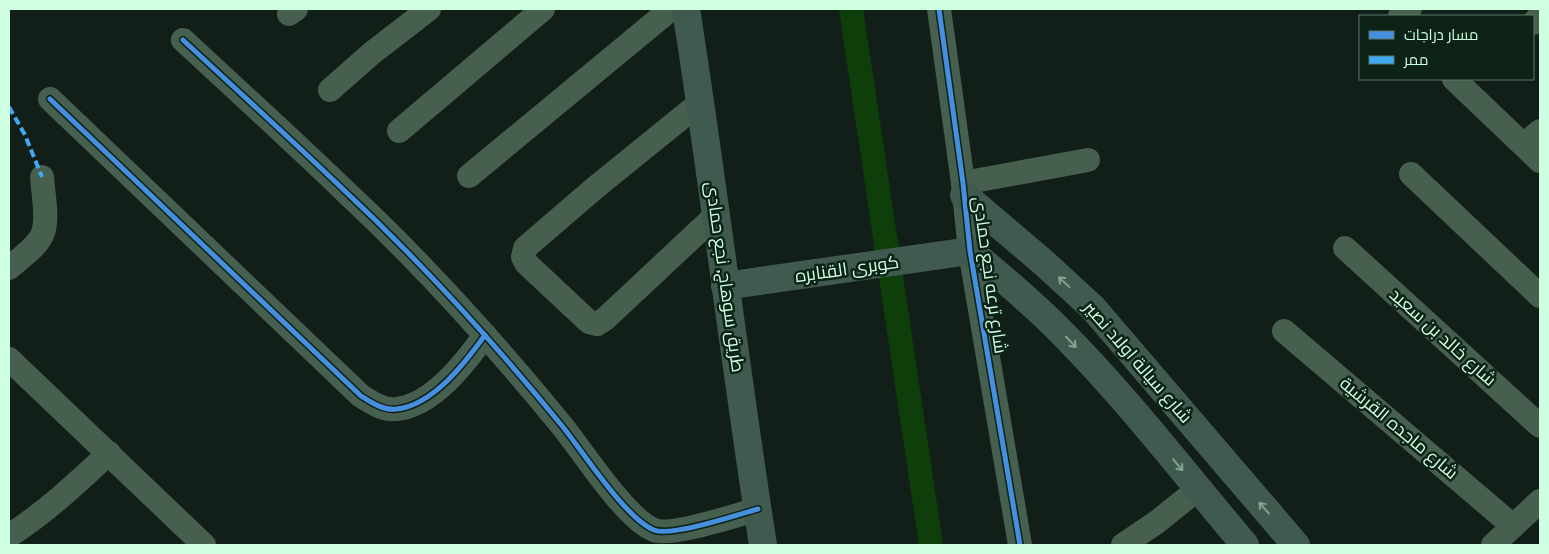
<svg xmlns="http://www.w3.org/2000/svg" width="1549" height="554" font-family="Karla,Cairo,sans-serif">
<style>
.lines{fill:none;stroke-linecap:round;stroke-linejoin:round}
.canal{stroke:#0e3e0a;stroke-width:24}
.minor{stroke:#475f4e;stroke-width:24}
.major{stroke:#405a4f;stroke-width:28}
.quiet{stroke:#3fa9f5;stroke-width:4;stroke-dasharray:8 4;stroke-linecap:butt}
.cycleway-casing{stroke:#0d2317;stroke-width:8}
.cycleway{stroke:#468fdf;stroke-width:5}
.oneway{stroke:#80a491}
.labels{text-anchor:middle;stroke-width:5;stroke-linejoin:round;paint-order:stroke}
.street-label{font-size:18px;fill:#cfffe1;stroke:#0d2317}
</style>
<rect width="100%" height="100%" fill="#121e18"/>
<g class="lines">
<path class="canal" d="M 851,9 L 931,545"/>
<g class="minor">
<path d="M 939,9 L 963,183 L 970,251 L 1020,545"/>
<path d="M 289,14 L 296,9"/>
<path d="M 1400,16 L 1410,9"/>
<path d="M 1533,23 L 1540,16"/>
<path d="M 183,40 C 238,91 294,142 348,194 C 425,266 496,345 563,427 C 583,452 626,519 654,530 C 671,537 737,515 758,509"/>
<path d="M 1454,79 L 1540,161"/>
<path d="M 330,90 L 372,53 L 429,9"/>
<path d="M 50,99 L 361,396 C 372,403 384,411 397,409 C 433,405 465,363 485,335"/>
<path d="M 701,102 L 596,187 L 525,248 L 523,257 L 526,263 L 589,322 L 597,324 L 605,319 L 716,215"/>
<path d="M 399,131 L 543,9"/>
<path d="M 1524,145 L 1540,131"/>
<path d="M 1411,174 L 1540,296"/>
<path d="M 469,176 L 671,9"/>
<path d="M 963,183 L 1088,160"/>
<path d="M 1345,248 L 1540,426"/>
<path d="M 9,268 C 19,259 36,248 42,235 C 49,221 43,193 42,177"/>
<path d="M 1284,331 L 1513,526"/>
<path d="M 9,359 L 204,545"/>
<path d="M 9,536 C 46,512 77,483 109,453"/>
<path d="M 1123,545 L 1157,522 L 1198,489"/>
<path d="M 1493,545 L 1540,501"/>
</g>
<g class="major">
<path d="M 686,9 C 714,187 735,367 763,545"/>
<path d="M 964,195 L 1044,263 L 1093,308 L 1296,545"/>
<path d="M 725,286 L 970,251 C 1003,278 1036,306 1066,337 C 1130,402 1186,475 1245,545"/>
</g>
<path class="quiet" d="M 9,107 L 25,135 L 42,177"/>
<defs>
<g id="cycleway">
<path d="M 939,9 L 963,183 L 970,251 L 1020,545"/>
<path d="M 183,40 C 238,91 294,142 348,194 C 425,266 496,345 563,427 C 583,452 626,519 654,530 C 671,537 737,515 758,509"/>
<path d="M 50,99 L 361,396 C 372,403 384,411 397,409 C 433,405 465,363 485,335"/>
</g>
</defs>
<use href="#cycleway" class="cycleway-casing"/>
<use href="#cycleway" class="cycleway"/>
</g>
<defs><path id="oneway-shaft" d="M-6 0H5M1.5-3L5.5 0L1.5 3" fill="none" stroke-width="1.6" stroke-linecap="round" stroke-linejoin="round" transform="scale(1.25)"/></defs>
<g class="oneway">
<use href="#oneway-shaft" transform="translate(1064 282) rotate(-137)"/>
<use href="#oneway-shaft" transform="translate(1071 342) rotate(47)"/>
<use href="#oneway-shaft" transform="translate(1178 465) rotate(50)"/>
<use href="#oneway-shaft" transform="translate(1264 508) rotate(-131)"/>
</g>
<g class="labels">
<g class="street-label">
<text transform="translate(847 269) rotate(-8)" y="6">كوبرى القنابره</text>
<text transform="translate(990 275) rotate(82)" y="6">شارع ترعه نجع حمادى</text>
<text transform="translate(725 277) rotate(82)" y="6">طريق سوهاج, نجع حمادى</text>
<text transform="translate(1443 337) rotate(42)" y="6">شارع خالد بن سعيد</text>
<text transform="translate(1138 362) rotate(49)" y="6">شارع سيالة اولاد نصير</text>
<text transform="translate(1399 428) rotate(40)" y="6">شارع ماجده القرشية</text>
</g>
</g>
<rect width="1549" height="554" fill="none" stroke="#cfffe1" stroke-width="20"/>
<rect x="1359" y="15" width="175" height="65" fill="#0d2317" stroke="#5b7b68"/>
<rect x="1369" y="31" width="25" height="8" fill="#468fdf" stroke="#5b7b68"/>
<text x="1404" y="40" font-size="15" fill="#cfffe1">مسار دراجات</text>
<rect x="1369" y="56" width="25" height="8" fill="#3fa9f5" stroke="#5b7b68"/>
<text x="1404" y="65" font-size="15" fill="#cfffe1">ممر</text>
</svg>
